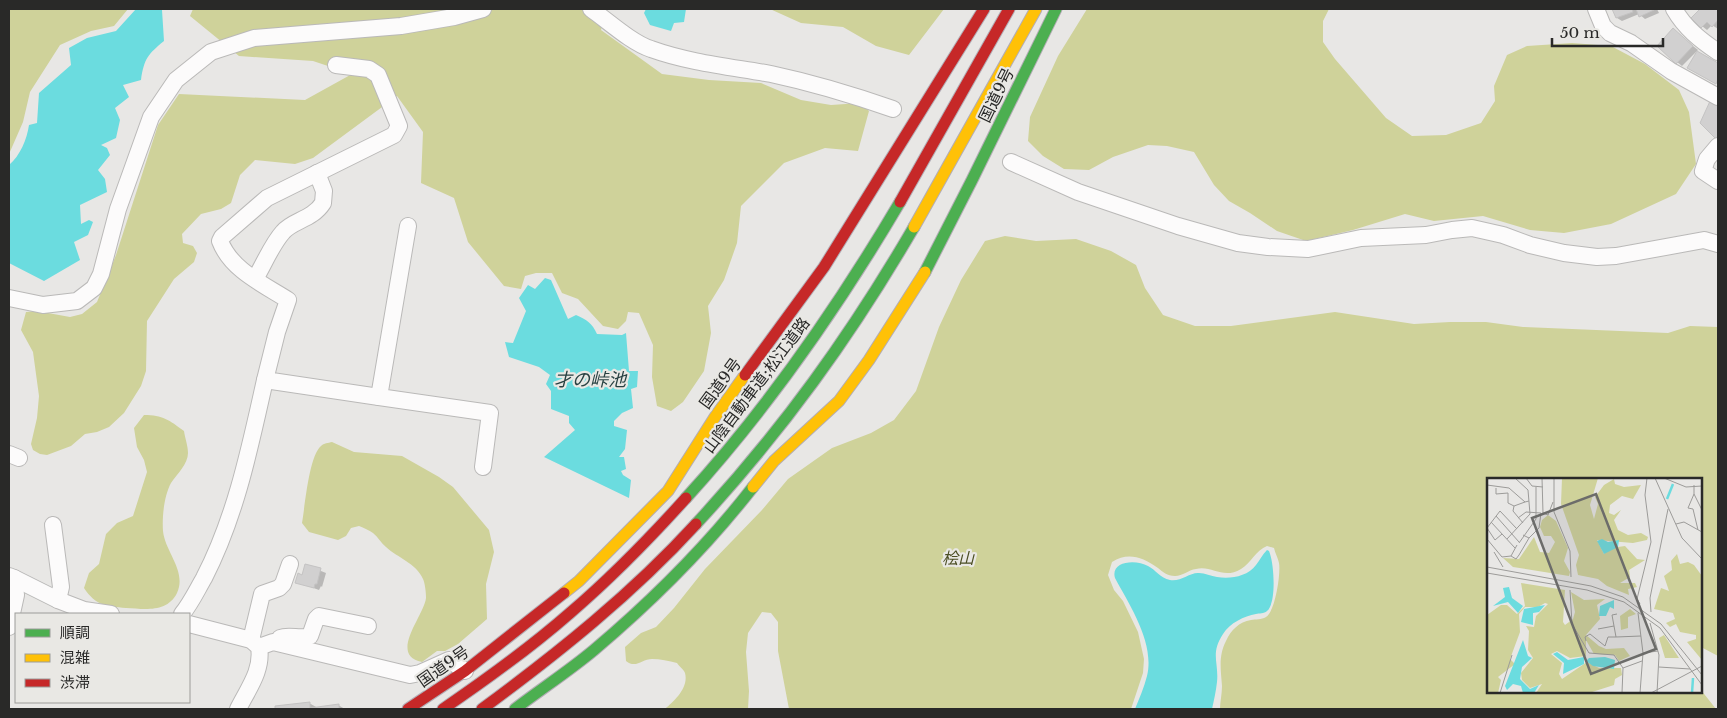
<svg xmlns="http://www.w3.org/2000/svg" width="1727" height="718" font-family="'Libre Baskerville','Noto Sans JP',serif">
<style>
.green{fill:#cfd29a}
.water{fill:#6bdcdf}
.shadow{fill:#0003}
.building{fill:#d1d0d0;stroke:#c4c3c3}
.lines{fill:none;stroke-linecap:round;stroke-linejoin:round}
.street-casing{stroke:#bab9b8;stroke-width:18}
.fast-casing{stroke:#b3adb5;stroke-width:13}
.slow-casing{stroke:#b3adb5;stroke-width:13}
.jam-casing{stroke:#b3adb5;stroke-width:13}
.street{stroke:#fcfbfb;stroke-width:16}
.fast{stroke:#4caf50;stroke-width:11}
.slow{stroke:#ffc107;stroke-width:11}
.jam{stroke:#c62828;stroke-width:11}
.labels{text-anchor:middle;stroke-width:4.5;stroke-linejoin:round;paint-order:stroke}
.street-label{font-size:16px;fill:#292928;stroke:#e9e8e4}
.park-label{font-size:16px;font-style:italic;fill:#4c4f25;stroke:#e9e8e4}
.water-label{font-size:18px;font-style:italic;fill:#284142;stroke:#e9e8e4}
.inset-river{fill:none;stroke:#6bdcdf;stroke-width:2.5}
.inset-road{fill:none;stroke:#9c9b99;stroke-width:1}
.view{fill:#6c6c6a;fill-opacity:0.15;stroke:#6c6c6a;stroke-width:2.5}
.inset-edge{fill:none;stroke:#292928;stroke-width:2.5}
</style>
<rect width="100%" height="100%" fill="#e8e7e5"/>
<g class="green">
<path d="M 9,9 L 128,9 L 114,26 L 91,31 L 60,45 L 30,92 L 23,122 L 9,154 Z"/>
<path d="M 193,9 L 607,9 L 601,30 L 662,74 L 709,80 L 761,83 L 801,100 L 831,105 L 860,103 L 869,111 L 858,151 L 825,148 L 784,163 L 741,206 L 737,243 L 724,280 L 708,306 L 711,333 L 704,371 L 683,402 L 671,411 L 657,406 L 652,377 L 653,345 L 639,313 L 628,312 L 626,321 L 618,329 L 603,326 L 578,299 L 562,293 L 552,273 L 536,273 L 525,276 L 521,289 L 504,286 L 468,242 L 454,198 L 421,183 L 423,132 L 397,96 L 313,158 L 295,164 L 255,160 L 240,175 L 231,203 L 221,209 L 201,214 L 182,234 L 183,243 L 193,246 L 197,253 L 194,262 L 174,279 L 147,321 L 146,371 L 141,386 L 124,413 L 109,427 L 97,432 L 85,434 L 71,446 L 47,455 L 40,454 L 33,450 L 31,444 L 37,418 L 39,396 L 33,352 L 21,330 L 26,312 L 37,311 L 70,317 L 82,314 L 97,302 L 116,255 L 158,125 L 179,94 L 305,100 L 352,74 L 313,61 L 239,56 L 190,16 Z"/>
<path d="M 770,9 L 944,9 L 909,55 L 876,46 L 843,27 L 801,23 Z"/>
<path d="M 1087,9 L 1329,9 L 1323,21 L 1323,42 L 1335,59 L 1386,118 L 1412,136 L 1446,135 L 1481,123 L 1495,101 L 1494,86 L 1507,55 L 1527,46 L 1572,43 L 1611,46 L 1645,64 L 1679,90 L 1689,112 L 1696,164 L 1676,194 L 1611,224 L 1564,233 L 1530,230 L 1483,216 L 1434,221 L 1405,214 L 1353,230 L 1306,241 L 1277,231 L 1250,213 L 1229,201 L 1214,185 L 1194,152 L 1167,146 L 1148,145 L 1113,157 L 1089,170 L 1064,169 L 1043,156 L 1028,141 L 1030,117 L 1058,56 Z"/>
<path d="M 1005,236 L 1036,241 L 1076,239 L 1111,251 L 1136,265 L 1145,288 L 1163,315 L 1195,326 L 1231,326 L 1335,312 L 1414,324 L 1450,322 L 1486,322 L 1523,327 L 1668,333 L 1690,326 L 1718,327 L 1718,656 L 1701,647 L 1701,479 L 1488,479 L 1488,692 L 1701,692 L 1701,690 L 1716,709 L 1220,709 C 1220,702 1222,694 1222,686 C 1221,671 1218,656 1226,641 C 1231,630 1239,622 1251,620 C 1256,619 1261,620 1266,617 C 1275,612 1281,573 1279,563 C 1278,558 1275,553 1274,548 L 1267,546 C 1256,550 1251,563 1241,569 C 1223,580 1212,565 1196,569 C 1188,570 1183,576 1175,576 C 1167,576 1163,572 1158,568 C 1142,557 1128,552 1112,562 L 1108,575 L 1114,590 L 1123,601 L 1138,632 L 1144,659 L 1143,673 L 1131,709 L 789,709 L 778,651 L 778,622 L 771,613 L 762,612 L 748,633 L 746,652 L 749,691 L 748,709 L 665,709 C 674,701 689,688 685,673 C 684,670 679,666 677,663 C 669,661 660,659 652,659 C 642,659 636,669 626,661 L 625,647 L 641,633 L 656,627 L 674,608 L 705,569 L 762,510 L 788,479 L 832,448 L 871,433 L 894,420 L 916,391 L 939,327 L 961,280 L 985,241 Z"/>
<path d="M 144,415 C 163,415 169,420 184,431 C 185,438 188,446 188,453 C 188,464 177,474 171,483 C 164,496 162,517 163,531 C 165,552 187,571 177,593 C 167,613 145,609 126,608 C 106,606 96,606 84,588 L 89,573 L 99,564 L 106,534 L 117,523 L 133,516 L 147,472 L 144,460 L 137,447 L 134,428 Z"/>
<path d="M 332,442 L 354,452 L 402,456 L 439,477 L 453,487 L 489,530 L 494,552 L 486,584 L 487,619 L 458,644 L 445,651 L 437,651 L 422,662 C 388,655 424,616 426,598 C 426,593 425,583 423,579 C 416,563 398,558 386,547 C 381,543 378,537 373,533 C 369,530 364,528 359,526 L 351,528 L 346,536 L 338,540 L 309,532 L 302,523 C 305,506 309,456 321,446 C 324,443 328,443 332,442 Z"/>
</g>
<g class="water">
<path d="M 136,9 L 162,10 L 164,41 C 148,54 144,59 141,80 L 123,85 L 129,97 L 115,108 L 120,120 L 116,138 L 101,145 L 107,148 L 110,155 L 98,170 L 105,179 L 107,192 L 80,205 L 81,224 L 89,220 L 93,222 L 88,235 L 74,242 L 80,260 L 44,281 L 9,263 L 9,165 C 20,156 27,139 29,125 L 37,123 L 39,93 L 71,65 L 69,48 L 87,38 L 116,31 Z"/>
<path d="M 646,9 L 686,9 L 684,22 L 674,23 L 671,31 L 650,25 L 644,13 Z"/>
<path d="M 545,278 L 551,280 L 568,319 L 576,315 C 587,320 592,323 597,334 L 622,335 L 626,333 L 629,371 L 638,371 L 637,387 L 631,389 L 633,408 L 622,413 L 614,421 L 614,426 L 627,430 L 625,449 L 619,457 L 624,457 L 626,469 L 621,471 L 623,475 L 631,480 L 629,498 L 544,457 L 575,430 L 569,423 L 569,416 L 551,409 L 551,391 L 546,384 L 550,375 L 539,367 L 509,357 L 505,342 L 513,343 L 526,311 L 519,298 L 528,285 L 535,289 Z"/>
<path d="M 1267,550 L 1269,551 C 1274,562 1277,603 1267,611 C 1264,614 1259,613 1256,614 C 1244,616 1230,623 1223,634 C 1210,654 1219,662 1217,682 C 1216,691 1214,700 1212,709 L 1135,709 C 1139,699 1144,688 1147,676 C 1155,643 1130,606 1115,578 C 1110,561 1136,559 1148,566 C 1156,570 1160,578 1170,580 C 1181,582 1190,572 1199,573 C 1205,573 1211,576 1217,577 C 1230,579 1247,577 1256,565 C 1260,560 1262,555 1267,550 Z"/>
</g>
<g class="shadow">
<path d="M 1614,9 L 1657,9 L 1659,13 L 1645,19 L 1639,14 L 1622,21 L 1617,18 Z"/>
<path d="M 1701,9 L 1718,9 L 1718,29 L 1712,25 L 1707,30 L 1692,18 Z"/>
<path d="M 1673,30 L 1698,50 L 1682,66 L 1658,46 Z"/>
<path d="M 306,565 L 326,573 L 322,587 L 321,586 L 319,590 L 297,582 L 303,576 Z"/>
<path d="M 309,703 L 318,708 L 338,705 L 345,709 L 276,709 L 276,707 Z"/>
</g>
<g class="building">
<path d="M 1612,9 L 1632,9 L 1633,12 L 1616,18 Z"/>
<path d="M 1636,9 L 1654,9 L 1654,10 L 1639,17 Z"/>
<path d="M 1700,9 L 1718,9 L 1718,20 L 1712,27 L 1707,22 L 1701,28 L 1691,18 Z"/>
<path d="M 1673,28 L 1693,46 L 1676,64 L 1657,46 Z"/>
<path d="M 1697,51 L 1718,63 L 1718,79 L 1716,84 L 1687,68 Z"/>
<path d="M 1711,99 L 1718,102 L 1718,139 L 1717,140 L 1700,123 Z"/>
<path d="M 305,564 L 321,568 L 317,584 L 315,584 L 314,588 L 295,583 L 298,573 L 302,575 Z"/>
<path d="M 310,702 L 310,708 L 339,704 L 339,709 L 275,709 L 275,706 Z"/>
</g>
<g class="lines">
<defs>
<g id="street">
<path d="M 591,9 C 608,21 632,43 651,49 C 690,63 732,67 771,74 C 813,83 853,95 893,109"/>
<path d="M 1596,9 L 1603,26 L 1610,33 L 1631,43 L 1671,71 L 1718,97"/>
<path d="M 1674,9 C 1685,28 1700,40 1718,52"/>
<path d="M 336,65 L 369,69 L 378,75 L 399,126 L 394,135 L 267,198 L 222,237 L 220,241 C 231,270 263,284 288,300 L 277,332 L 265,380 L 379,397"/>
<path d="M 1718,146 L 1707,159 L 1703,171 L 1718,181"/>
<path d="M 1011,162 L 1078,192 L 1178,226 L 1238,243 L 1268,247 L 1308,249 L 1361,238 L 1426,235 L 1452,230 L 1472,228 L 1503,235 L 1530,245 L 1564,253 L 1597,257 L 1616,256 L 1704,240 L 1718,244"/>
<path d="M 408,226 L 379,397 L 490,413 L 483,467"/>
<path d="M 255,279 C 264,264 272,244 283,232 C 293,220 312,220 323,203 L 324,191 L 317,173"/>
<path d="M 9,298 L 43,305 L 77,301 L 94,288 L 101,274 L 118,209 L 151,117 L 176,80 L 211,52 L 254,38 L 401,26 L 454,17 L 483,9"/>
<path d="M 9,454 L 19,458"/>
<path d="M 53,525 L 61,587 L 58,600"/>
<path d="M 9,576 L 14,578 L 16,595 L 9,627"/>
<path d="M 14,578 L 58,600 L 84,610 L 111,614"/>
<path d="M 182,614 C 191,603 197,590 204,578 C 236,516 250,447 265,380"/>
<path d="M 189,624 L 251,640 L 259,647 C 263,670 248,689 238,709"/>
<path d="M 280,638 C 290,634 300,640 310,636 L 316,619 L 319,616 L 368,626"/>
<path d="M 251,640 L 262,594 L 279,588 L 283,584 L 290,564"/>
<path d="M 259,647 L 273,642 L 410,675 L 420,673 L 449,660 L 465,671"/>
</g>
<g id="fast">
<path d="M 925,272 L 972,180 L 1056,9"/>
<path d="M 686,498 C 768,408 838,307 900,202"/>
<path d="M 696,524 C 782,431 850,337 914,227"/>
<path d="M 515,709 C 541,689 569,671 594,650 C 652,601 707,546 753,487"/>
</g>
<g id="slow">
<path d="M 914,227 L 1036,9"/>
<path d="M 753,487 L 774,461 L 839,401 L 869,360 L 925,272"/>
<path d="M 564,593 L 579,581 L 668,491 L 715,417 L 745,375"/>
</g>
<g id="jam">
<path d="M 900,202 L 1009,9"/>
<path d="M 745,375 L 824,267 L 984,9"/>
<path d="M 408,709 L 465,671 L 564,593"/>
<path d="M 443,709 C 487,679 530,648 570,613 C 612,577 650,538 686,498"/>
<path d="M 482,709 C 558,653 632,594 696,524"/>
</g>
</defs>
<use href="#street" class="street-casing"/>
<use href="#fast" class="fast-casing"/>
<use href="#slow" class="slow-casing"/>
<use href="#jam" class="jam-casing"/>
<use href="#street" class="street"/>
<use href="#fast" class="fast"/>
<use href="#slow" class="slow"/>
<use href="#jam" class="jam"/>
</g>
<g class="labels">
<g class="street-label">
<text transform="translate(996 95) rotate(-64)" y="6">国道9号</text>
<text transform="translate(720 383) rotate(-54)" y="6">国道9号</text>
<text transform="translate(756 385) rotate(-53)" y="6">山陰自動車道;松江道路</text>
<text transform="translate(443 666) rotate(-35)" y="6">国道9号</text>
</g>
<g class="park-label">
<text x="958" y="564">桧山</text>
</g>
<g class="water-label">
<text x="590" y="386">才の峠池</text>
</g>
</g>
<g transform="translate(1487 478)">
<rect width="215" height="215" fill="#e8e7e5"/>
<path d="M 75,0 L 111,0 L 103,27 L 107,41 L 111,26 L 108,19 L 117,7 L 127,1 L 128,6 L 137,9 L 154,7 L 146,21 L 135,18 L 123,27 L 122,35 L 127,37 L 134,32 L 127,42 L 131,52 L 141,57 L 154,55 L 161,59 L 160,62 L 146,65 L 110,62 L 117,76 L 124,70 L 138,68 L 150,81 L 158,82 L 142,92 L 143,99 L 133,105 L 148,105 L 150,109 L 141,111 L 142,117 L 120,108 L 111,101 L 91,97 L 89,87 L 92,77 L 74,26 ZM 61,37 L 69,43 L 81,70 L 77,83 L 83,94 L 82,98 L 26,89 L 16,80 L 32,81 L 47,59 L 53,74 L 62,75 L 68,64 L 64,58 L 57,58 L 53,49 L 55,42 ZM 190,76 L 193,86 L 201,84 L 207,87 L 215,98 L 215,182 L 200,164 L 209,161 L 209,157 L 193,154 L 189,146 L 183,149 L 179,145 L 188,141 L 186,135 L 167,131 L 174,110 L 182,113 L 177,98 L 185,92 L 184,83 ZM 34,105 L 78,112 L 76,144 L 78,147 L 86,141 L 88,134 L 84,114 L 97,122 L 118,121 L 110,127 L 113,141 L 99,157 L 112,168 L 119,171 L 137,170 L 143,178 L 132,183 L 128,177 L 107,176 L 99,162 L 99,178 L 83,180 L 70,173 L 64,176 L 75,185 L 72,196 L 75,201 L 100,184 L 112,190 L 134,190 L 135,197 L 128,201 L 127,207 L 102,215 L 49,215 L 55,206 L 43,210 L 35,202 L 34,195 L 46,180 L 41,172 L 42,153 L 39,148 L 47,149 L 49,138 L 61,126 L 58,125 L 51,129 L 38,129 L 32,136 L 33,154 L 23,181 L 28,186 L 11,199 L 14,202 L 11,215 L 0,215 L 0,137 L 14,127 L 20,127 L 30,136 L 38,128 ZM 143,131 L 149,136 L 141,139 L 141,150 L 134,152 L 133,138 ZM 177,157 L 192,180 L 178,180 L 172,160 Z" fill="#cfd29a"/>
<path d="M 115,61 L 121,64 L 132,62 L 131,69 L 117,76 L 110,63 ZM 22,109 L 25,120 L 36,128 L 31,135 L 21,124 L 6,128 L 18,119 L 16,110 ZM 127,122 L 127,131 L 123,129 L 119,138 L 112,138 L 113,128 ZM 58,127 L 52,134 L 46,135 L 46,147 L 34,144 L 37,131 ZM 36,162 L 41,178 L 45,180 L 35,189 L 33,201 L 43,211 L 52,207 L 47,215 L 36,215 L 34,208 L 26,206 L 20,212 L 18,208 ZM 70,174 L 81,182 L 97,179 L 97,186 L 76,196 L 77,185 L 66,176 ZM 118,179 L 128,182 L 127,191 L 106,188 L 99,183 L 102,180 Z" fill="#6bdcdf"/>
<path class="inset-river" d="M 180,21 L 186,6M 205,215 L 206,200"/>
<path class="inset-road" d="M 39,0 L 45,8 L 56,9M 55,0 L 56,35M 67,0 L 67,34 L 83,73 L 84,99M 168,0 L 195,60 L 215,81M 177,0 L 199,9 L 215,8M 0,7 L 22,10 L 38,24 L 42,23M 207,7 L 207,16 L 215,32M 9,10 L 9,16 L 21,15 L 21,25 L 27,28 L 38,24M 207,16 L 201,30 L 206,31 L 211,52M 27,28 L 26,33 L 36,45M 56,35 L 61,37 L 66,24M 9,38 L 32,64M 31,40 L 39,34 L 54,35 L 52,50 L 42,60M 4,44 L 28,70M 189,46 L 197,44 L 215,54M 15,56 L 8,62 L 0,50 L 13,33 L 30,51M 0,61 L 15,79 L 24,78 L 30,67M 20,61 L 43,36 L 41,12 L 28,0M 32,65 L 49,41 L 49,9M 7,74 L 16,89M 24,78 L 29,81 L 32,77 L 42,60 L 36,57M 0,89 L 104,108 L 136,119 L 174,146 L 215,197M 0,95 L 100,112 L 137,124 L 173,150 L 215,207M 83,112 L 85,146 L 102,175 L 127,177 L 136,190 L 155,183M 153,126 L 150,121 L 164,64 L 158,17 L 160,0M 164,134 L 163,120 L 181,31M 151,135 L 156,175M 163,145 L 172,177 L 170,215M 111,151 L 127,148 L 125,137 L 130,136M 129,159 L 154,158M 99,163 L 98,159 L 103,156 L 118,168 L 121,159 L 129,159 L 127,148M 172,189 L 203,191M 13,215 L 25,177M 135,215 L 136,190M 153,215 L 156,175 L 171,173M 164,215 L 215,188"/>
<path class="view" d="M 109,16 L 169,171 L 104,196 L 45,40 Z"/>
<rect width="215" height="215" class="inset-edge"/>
</g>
<rect width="1727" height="718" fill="none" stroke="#292928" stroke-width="20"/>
<rect x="15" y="613" width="175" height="90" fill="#e9e8e4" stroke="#9c9c99"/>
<rect x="25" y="629" width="25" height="8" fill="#4caf50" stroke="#9c9c99"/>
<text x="60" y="638" font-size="15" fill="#292928">順調</text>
<rect x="25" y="654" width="25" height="8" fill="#ffc107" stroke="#9c9c99"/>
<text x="60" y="663" font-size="15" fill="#292928">混雑</text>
<rect x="25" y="679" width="25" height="8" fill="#c62828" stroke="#9c9c99"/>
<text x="60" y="688" font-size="15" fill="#292928">渋滞</text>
<path d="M1552 38v8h111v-8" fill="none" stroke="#292928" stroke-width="2.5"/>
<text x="1560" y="38" font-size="15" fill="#292928" stroke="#e9e8e4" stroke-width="4" paint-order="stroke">50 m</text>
</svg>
